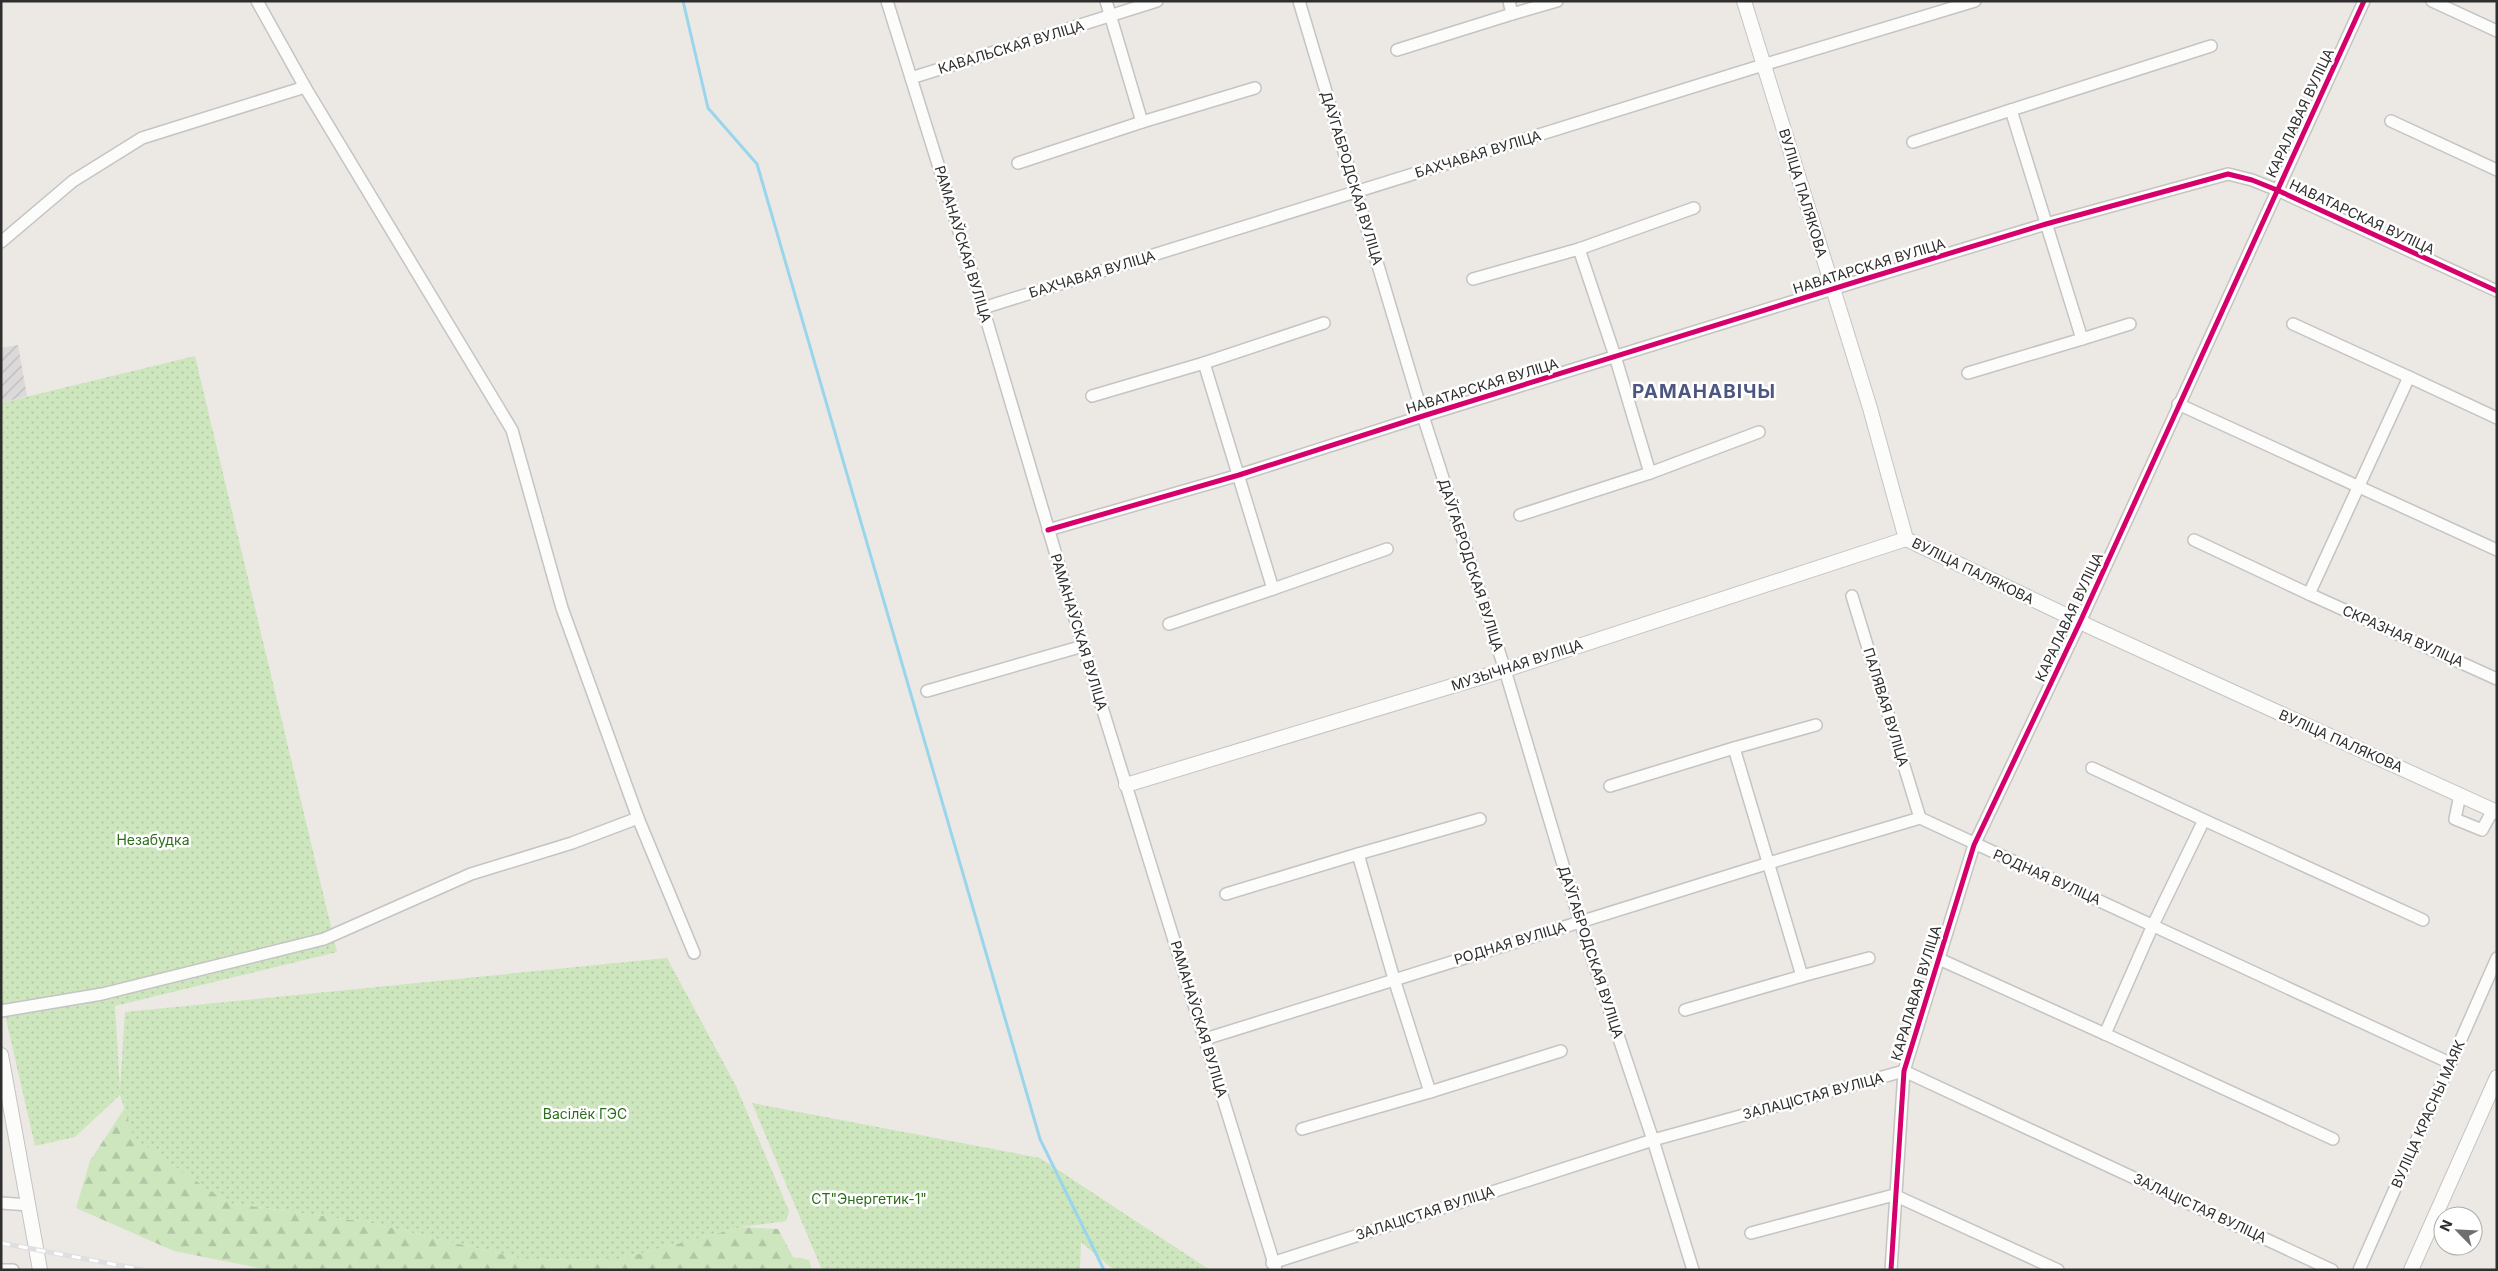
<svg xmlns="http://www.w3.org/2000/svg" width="2498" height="1271" font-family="Inter,sans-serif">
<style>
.industrial{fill:url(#industrial-furrows)}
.forest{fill:url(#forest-firs)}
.park{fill:url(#park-dots)}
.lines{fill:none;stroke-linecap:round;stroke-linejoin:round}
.stream{stroke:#99d6ec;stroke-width:3}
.minor-casing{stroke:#c5c4c5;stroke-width:14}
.tertiary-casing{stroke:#c5c4c5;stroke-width:16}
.minor{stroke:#fcfcfb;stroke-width:11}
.tertiary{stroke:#fcfcfb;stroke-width:14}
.rail-casing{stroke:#dfdfe1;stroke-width:5}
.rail{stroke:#fff;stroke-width:3;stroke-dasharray:9;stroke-linecap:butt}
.cycleway-casing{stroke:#fff;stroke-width:8}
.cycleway{stroke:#d6006c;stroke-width:5}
.labels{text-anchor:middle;stroke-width:5;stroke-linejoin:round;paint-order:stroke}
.street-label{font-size:14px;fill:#2e2e2e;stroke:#fff}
.park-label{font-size:14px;fill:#2c6e1b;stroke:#fff}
.district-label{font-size:19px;font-weight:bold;letter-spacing:1px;fill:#4d5680;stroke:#fff}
</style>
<defs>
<pattern id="industrial-furrows" width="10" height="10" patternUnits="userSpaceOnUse" patternTransform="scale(1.25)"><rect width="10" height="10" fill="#dcd9db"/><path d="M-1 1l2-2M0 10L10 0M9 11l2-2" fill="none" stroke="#bdbbbc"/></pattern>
<pattern id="forest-firs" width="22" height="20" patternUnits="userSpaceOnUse" patternTransform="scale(1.25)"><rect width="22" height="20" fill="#cee6be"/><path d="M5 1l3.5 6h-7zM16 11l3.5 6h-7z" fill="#b1c6a4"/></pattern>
<pattern id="park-dots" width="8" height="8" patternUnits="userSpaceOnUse" patternTransform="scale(1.25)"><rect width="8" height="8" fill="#cee6be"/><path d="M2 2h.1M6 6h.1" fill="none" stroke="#b1c6a4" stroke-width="1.8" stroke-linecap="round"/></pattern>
</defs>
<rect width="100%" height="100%" fill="#ece8e4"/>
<path class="industrial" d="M 18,345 L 27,396 L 1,403 L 1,348 Z"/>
<path class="forest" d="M 126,1106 L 229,1203 L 367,1222 L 523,1259 L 616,1260 L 741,1227 L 778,1229 L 793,1257 L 809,1260 L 812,1270 L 268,1270 L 174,1251 L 76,1208 L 90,1161 Z"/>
<g class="park">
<path d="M 195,356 L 337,952 L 115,1006 L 120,1089 L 125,1012 L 667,958 L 736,1086 L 789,1211 L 786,1221 L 741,1227 L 616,1260 L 523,1259 L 367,1222 L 228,1203 L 134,1138 L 120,1095 L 75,1137 L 35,1146 L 1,997 L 1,403 Z"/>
<path d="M 752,1103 L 1040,1158 L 1210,1270 L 1114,1270 L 1081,1242 L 1080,1270 L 822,1270 Z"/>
</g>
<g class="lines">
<path class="stream" d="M 683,1 L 708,108 L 757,164 L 1040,1139 L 1104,1270"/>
<defs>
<g id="minor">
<path d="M 257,1 L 305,87 L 512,430 L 562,608 L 638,818 L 694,953"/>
<path d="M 887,1 L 983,308 L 1083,646 L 1276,1270"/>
<path d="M 1299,1 L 1423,416 L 1505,670 L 1580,922 L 1653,1140 L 1693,1270"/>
<path d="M 2432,1 L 2497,31"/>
<path d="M 1512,14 L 1557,1"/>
<path d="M 1397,50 L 1512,14 L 1509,1"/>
<path d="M 911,78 L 1157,1"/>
<path d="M 2011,110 L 2211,46"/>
<path d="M 2391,121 L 2497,170"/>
<path d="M 1142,122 L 1255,88"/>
<path d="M 1913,142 L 2011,110 L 2082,339 L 1968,373"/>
<path d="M 1018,163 L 1142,122 L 1106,1"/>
<path d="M 1,242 L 73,181 L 142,138 L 305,87"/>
<path d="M 1579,249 L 1694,208"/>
<path d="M 1473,279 L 1579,249 L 1615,356 L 1650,473 L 1520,515"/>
<path d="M 983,308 L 1763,65 L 1975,1"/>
<path d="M 2082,339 L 2130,324"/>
<path d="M 1204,363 L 1324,323"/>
<path d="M 2409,377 L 2497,418"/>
<path d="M 1092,396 L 1204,363 L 1273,589 L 1169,624"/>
<path d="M 2178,404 L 2497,550"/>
<path d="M 1650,473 L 1759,432"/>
<path d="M 1048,530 L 1239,475 L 1423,416 L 1865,279 L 2046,224 L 2228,174 L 2252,180 L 2277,190 L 2497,291"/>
<path d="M 2194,540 L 2309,594 L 2409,377 L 2293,324"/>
<path d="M 1273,589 L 1387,549"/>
<path d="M 2309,594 L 2497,679"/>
<path d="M 1852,596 L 1920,818"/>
<path d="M 927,691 L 1083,646"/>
<path d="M 1734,748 L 1816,725"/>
<path d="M 1610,786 L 1734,748 L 1802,976 L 1685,1010"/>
<path d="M 2460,795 L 2455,819 L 2482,830 L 2493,810"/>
<path d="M 2204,820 L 2423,920"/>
<path d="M 1358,854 L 1480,819"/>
<path d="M 1226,894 L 1358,854 L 1394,979 L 1430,1092 L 1302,1129"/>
<path d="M 1939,959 L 2105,1034 L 2153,925 L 2204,820 L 2092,768"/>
<path d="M 1802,976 L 1869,958"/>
<path d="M 1,1011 L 102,994 L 324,939 L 471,874 L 572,843 L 638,818"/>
<path d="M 2105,1034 L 2333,1139"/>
<path d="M 1205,1039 L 1769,863 L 1920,818 L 2450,1063"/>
<path d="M 1430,1092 L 1561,1051"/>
<path d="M 1,1203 L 29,1205"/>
<path d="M 1751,1233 L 1894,1195 L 2058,1270"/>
<path d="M 1272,1263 L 1653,1140 L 1904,1071 L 2332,1270"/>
<path d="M 1,1270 L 13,1270"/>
<path d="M 1891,1270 L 1904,1071 L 1974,845 L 2080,622 L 2364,1"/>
<path d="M 2359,1270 L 2497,958"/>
</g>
<g id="tertiary">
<path d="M 1744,1 L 1870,408 L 1906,539 L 2097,630 L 2497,812"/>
<path d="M 1126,785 L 1505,670 L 1906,539"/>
<path d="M 1,1055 L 40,1270"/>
<path d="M 2411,1270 L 2497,1077"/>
</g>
</defs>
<use href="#minor" class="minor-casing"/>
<use href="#tertiary" class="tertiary-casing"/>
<use href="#minor" class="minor"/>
<use href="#tertiary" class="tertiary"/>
<defs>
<path id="rail" d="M 1,1243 L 144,1270"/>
</defs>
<use href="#rail" class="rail-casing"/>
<use href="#rail" class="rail"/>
<defs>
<g id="cycleway">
<path d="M 1048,530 L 1239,475 L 1423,416 L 1865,279 L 2046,224 L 2228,174 L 2252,180 L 2277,190 L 2497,291"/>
<path d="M 1891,1270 L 1904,1071 L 1974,845 L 2080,622 L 2364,1"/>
</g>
</defs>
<use href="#cycleway" class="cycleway-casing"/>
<use href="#cycleway" class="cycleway"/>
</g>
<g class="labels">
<g class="street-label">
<text transform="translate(1011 47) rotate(-17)" y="5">КАВАЛЬСКАЯ ВУЛІЦА</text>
<text transform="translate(2300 113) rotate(-65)" y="5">КАРАЛАВАЯ ВУЛІЦА</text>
<text transform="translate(1478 154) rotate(-17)" y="5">БАХЧАВАЯ ВУЛІЦА</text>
<text transform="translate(1352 178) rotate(73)" y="5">ДАЎГАБРОДСКАЯ ВУЛІЦА</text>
<text transform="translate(1803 193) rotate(73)" y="5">ВУЛІЦА ПАЛЯКОВА</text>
<text transform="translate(2362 217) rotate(25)" y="5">НАВАТАРСКАЯ ВУЛІЦА</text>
<text transform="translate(963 244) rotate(73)" y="5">РАМАНАЎСКАЯ ВУЛІЦА</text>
<text transform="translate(1869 266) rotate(-17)" y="5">НАВАТАРСКАЯ ВУЛІЦА</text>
<text transform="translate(1092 274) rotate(-17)" y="5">БАХЧАВАЯ ВУЛІЦА</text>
<text transform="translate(1482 386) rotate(-17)" y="5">НАВАТАРСКАЯ ВУЛІЦА</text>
<text transform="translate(1471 565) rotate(72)" y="5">ДАЎГАБРОДСКАЯ ВУЛІЦА</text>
<text transform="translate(1973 571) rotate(26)" y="5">ВУЛІЦА ПАЛЯКОВА</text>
<text transform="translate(2069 617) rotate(-65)" y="5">КАРАЛАВАЯ ВУЛІЦА</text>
<text transform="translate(1079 632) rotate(73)" y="5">РАМАНАЎСКАЯ ВУЛІЦА</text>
<text transform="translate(2403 636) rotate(24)" y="5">СКРАЗНАЯ ВУЛІЦА</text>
<text transform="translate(1517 665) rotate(-18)" y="5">МУЗЫЧНАЯ ВУЛІЦА</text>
<text transform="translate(1886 707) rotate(73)" y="5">ПАЛЯВАЯ ВУЛІЦА</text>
<text transform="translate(2341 741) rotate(24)" y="5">ВУЛІЦА ПАЛЯКОВА</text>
<text transform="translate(2047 877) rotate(24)" y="5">РОДНАЯ ВУЛІЦА</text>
<text transform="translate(1510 943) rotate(-17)" y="5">РОДНАЯ ВУЛІЦА</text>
<text transform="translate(1591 952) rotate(72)" y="5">ДАЎГАБРОДСКАЯ ВУЛІЦА</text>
<text transform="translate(1916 993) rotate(-73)" y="5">КАРАЛАВАЯ ВУЛІЦА</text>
<text transform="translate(1199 1019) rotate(73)" y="5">РАМАНАЎСКАЯ ВУЛІЦА</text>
<text transform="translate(1813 1096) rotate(-15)" y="5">ЗАЛАЦІСТАЯ ВУЛІЦА</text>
<text transform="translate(2428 1114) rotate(-66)" y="5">ВУЛІЦА КРАСНЫ МАЯК</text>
<text transform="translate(2200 1208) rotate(25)" y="5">ЗАЛАЦІСТАЯ ВУЛІЦА</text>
<text transform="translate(1425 1213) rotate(-18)" y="5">ЗАЛАЦІСТАЯ ВУЛІЦА</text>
</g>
<g class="park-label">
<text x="153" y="845">Незабудка</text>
<text x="585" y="1119">Васілёк ГЭС</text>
<text x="869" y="1204">СТ"Энергетик-1"</text>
</g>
<g class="district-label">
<text x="1704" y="398">РАМАНАВІЧЫ</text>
</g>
</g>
<rect width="2498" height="1271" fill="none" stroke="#2e2e2e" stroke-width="5"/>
<g transform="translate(2458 1231) rotate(294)"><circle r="24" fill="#ffffff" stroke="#ababab"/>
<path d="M0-4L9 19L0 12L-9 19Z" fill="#706f6e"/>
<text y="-8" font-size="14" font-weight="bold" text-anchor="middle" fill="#2e2e2e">N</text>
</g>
</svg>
